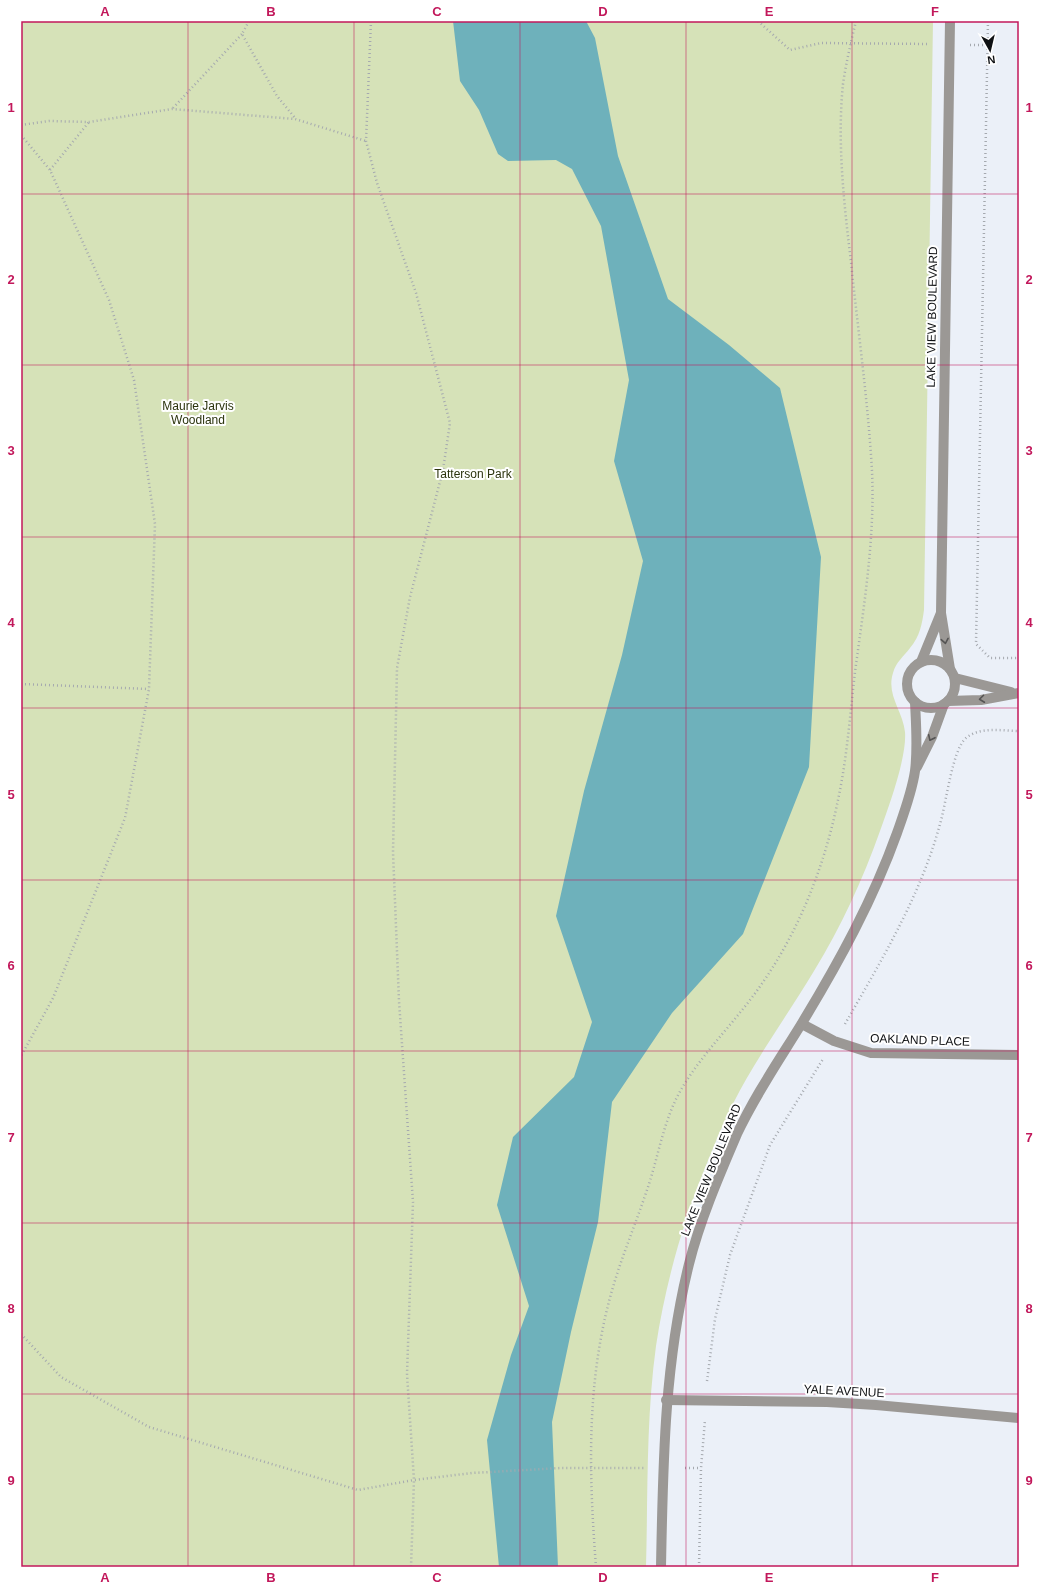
<svg xmlns="http://www.w3.org/2000/svg" width="1040" height="1588" font-family="Helvetica,sans-serif">
<style>
.green{fill:#d6e2b8}
.water{fill:#6eb1bb}
.lines{fill:none;stroke-linecap:round;stroke-linejoin:round}
.path{stroke:#a5a9af;stroke-width:2.5;stroke-dasharray:1 3;stroke-linecap:butt}
.minor{stroke:#9b9895;stroke-width:10}
.oneway{stroke:#555454}
.grid{fill:none;stroke:#c2185b;stroke-width:1;stroke-opacity:0.55}
.labels{text-anchor:middle;stroke-width:4;stroke-linejoin:round;paint-order:stroke}
.street-label{font-size:12px;fill:#0f1114;stroke:#fff}
.park-label{font-size:12px;fill:#2c340e;stroke:#fff}
.neatline{fill:none;stroke:#c2185b;stroke-width:1.5}
.grid-label{font-size:13px;text-anchor:middle;font-weight:bold;fill:#c2185b}
</style>
<rect width="100%" height="100%" fill="#ebf0f8"/>
<path class="green" d="M 21,21 L 933,21 L 924,610 C 922,624 920,636 910,648 C 904,656 896,662 893,673 C 886,695 903,711 905,732 C 907,757 889,806 880,831 C 863,879 841,927 814,971 C 795,1003 773,1034 754,1066 C 734,1098 719,1133 705,1168 C 682,1225 665,1286 656,1346 C 646,1419 648,1494 646,1567 L 21,1567 Z"/>
<path class="water" d="M 453,21 L 586,21 L 595,38 L 618,156 L 668,299 L 729,345 L 780,388 L 821,557 L 809,767 L 743,934 L 672,1013 L 612,1102 L 598,1222 L 571,1332 L 552,1422 L 558,1567 L 499,1567 L 487,1440 L 511,1355 L 529,1306 L 497,1205 L 513,1137 L 574,1077 L 592,1022 L 556,916 L 584,791 L 622,655 L 643,561 L 614,461 L 629,380 L 601,226 L 572,169 L 556,160 L 508,161 L 498,154 L 479,110 L 460,81 Z"/>
<g class="lines">
<g class="path">
<path d="M 249,21 L 242,34 L 277,96 L 295,118"/>
<path d="M 371,21 L 366,141 L 377,183 L 416,293 L 450,423 L 443,470 L 410,597 L 397,668 L 393,852 L 399,1001 L 413,1202 L 407,1374 L 414,1480 L 411,1567"/>
<path d="M 758,21 L 790,50 L 821,43 L 929,44"/>
<path d="M 988,21 L 976,644 L 990,658 L 1019,658"/>
<path d="M 970,45 L 988,45"/>
<path d="M 173,108 L 242,34"/>
<path d="M 21,125 L 49,121 L 89,122 L 172,109 L 295,119 L 366,141"/>
<path d="M 21,135 L 50,170 L 109,300 L 134,380 L 155,524 L 149,689 L 125,818 L 53,998 L 21,1056"/>
<path d="M 50,170 L 89,122"/>
<path d="M 21,684 L 149,689"/>
<path d="M 845,1024 C 881,961 921,895 940,824 C 946,805 952,750 966,738 C 981,726 1002,731 1019,731"/>
<path d="M 21,1334 L 61,1377 L 149,1427 L 358,1490 L 414,1480 L 472,1473 L 561,1468 L 644,1468"/>
<path d="M 707,1381 L 715,1319 L 730,1255 L 770,1145 L 823,1059"/>
<path d="M 685,1468 L 701,1468"/>
<path d="M 596,1567 C 589,1475 586,1384 611,1294 C 621,1258 636,1223 648,1187 C 659,1154 664,1118 682,1088 C 703,1053 732,1025 756,992 C 797,936 824,869 838,800 C 847,758 850,715 855,672 C 864,605 875,538 872,471 C 868,401 858,331 851,262 C 844,204 837,142 843,84 C 846,63 851,42 856,21"/>
<path d="M 699,1567 L 701,1468 L 705,1420"/>
</g>
<g class="minor">
<path d="M 950,21 L 941,613 L 950,669"/>
<circle cx="931" cy="684" r="24"/>
<path d="M 921,662 L 941,613"/>
<path d="M 955,678 L 1011,692"/>
<path d="M 948,701 L 981,700 L 1019,693"/>
<path d="M 917,767 L 932,737 L 944,704"/>
<path d="M 802,1024 L 834,1041 L 871,1053 L 1019,1055"/>
<path d="M 666,1400 L 827,1402 L 876,1405 L 1019,1418"/>
<path d="M 661,1567 C 663,1465 664,1364 689,1264 C 700,1220 719,1176 737,1134 C 755,1095 780,1059 802,1023 C 839,962 873,900 897,833 C 904,813 912,792 915,771 C 918,748 916,724 915,702"/>
</g>
</g>
<defs><path id="oneway-chevron" d="M-2-3.5L2.5 0L-2 3.5" fill="none" stroke-width="1.6" stroke-linecap="round" stroke-linejoin="round"/></defs>
<g class="oneway">
<use href="#oneway-chevron" transform="translate(945 641) rotate(80)"/>
<use href="#oneway-chevron" transform="translate(982 699) rotate(173)"/>
<use href="#oneway-chevron" transform="translate(931 738) rotate(115)"/>
</g>
<path class="grid" d="M 188,21 L 188,1567M 354,21 L 354,1567M 520,21 L 520,1567M 686,21 L 686,1567M 852,21 L 852,1567M 21,194 L 1019,194M 21,365 L 1019,365M 21,537 L 1019,537M 21,708 L 1019,708M 21,880 L 1019,880M 21,1051 L 1019,1051M 21,1223 L 1019,1223M 21,1394 L 1019,1394"/>
<g class="labels">
<g class="street-label">
<text transform="translate(932 317) rotate(-89)" y="4">LAKE VIEW BOULEVARD</text>
<text transform="translate(920 1040) rotate(2)" y="4">OAKLAND PLACE</text>
<text transform="translate(711 1170) rotate(-68)" y="4">LAKE VIEW BOULEVARD</text>
<text transform="translate(844 1391) rotate(3)" y="4">YALE AVENUE</text>
</g>
<g class="park-label">
<text x="198" y="410">Maurie Jarvis<tspan x="198" dy="14">Woodland</tspan></text>
<text x="473" y="478">Tatterson Park</text>
</g>
</g>
<rect width="1040" height="1588" fill="none" stroke="#ffffff" stroke-width="44"/>
<g transform="translate(990 50) rotate(172)" stroke="#ffffff" stroke-width="3" paint-order="stroke">
<path d="M0-3L7 15L0 10L-7 15Z" fill="#0f1114"/>
<text y="-6" font-size="11" font-weight="bold" text-anchor="middle" fill="#0f1114">N</text>
</g>
<rect x="22" y="22" width="996" height="1544" class="neatline"/>
<g class="grid-label">
<text x="105" y="16">A</text>
<text x="271" y="16">B</text>
<text x="437" y="16">C</text>
<text x="603" y="16">D</text>
<text x="769" y="16">E</text>
<text x="935" y="16">F</text>
<text x="11" y="112">1</text>
<text x="1029" y="112">1</text>
<text x="11" y="284">2</text>
<text x="1029" y="284">2</text>
<text x="11" y="455">3</text>
<text x="1029" y="455">3</text>
<text x="11" y="627">4</text>
<text x="1029" y="627">4</text>
<text x="11" y="799">5</text>
<text x="1029" y="799">5</text>
<text x="11" y="970">6</text>
<text x="1029" y="970">6</text>
<text x="11" y="1142">7</text>
<text x="1029" y="1142">7</text>
<text x="11" y="1313">8</text>
<text x="1029" y="1313">8</text>
<text x="11" y="1485">9</text>
<text x="1029" y="1485">9</text>
<text x="105" y="1582">A</text>
<text x="271" y="1582">B</text>
<text x="437" y="1582">C</text>
<text x="603" y="1582">D</text>
<text x="769" y="1582">E</text>
<text x="935" y="1582">F</text>
</g>
</svg>
